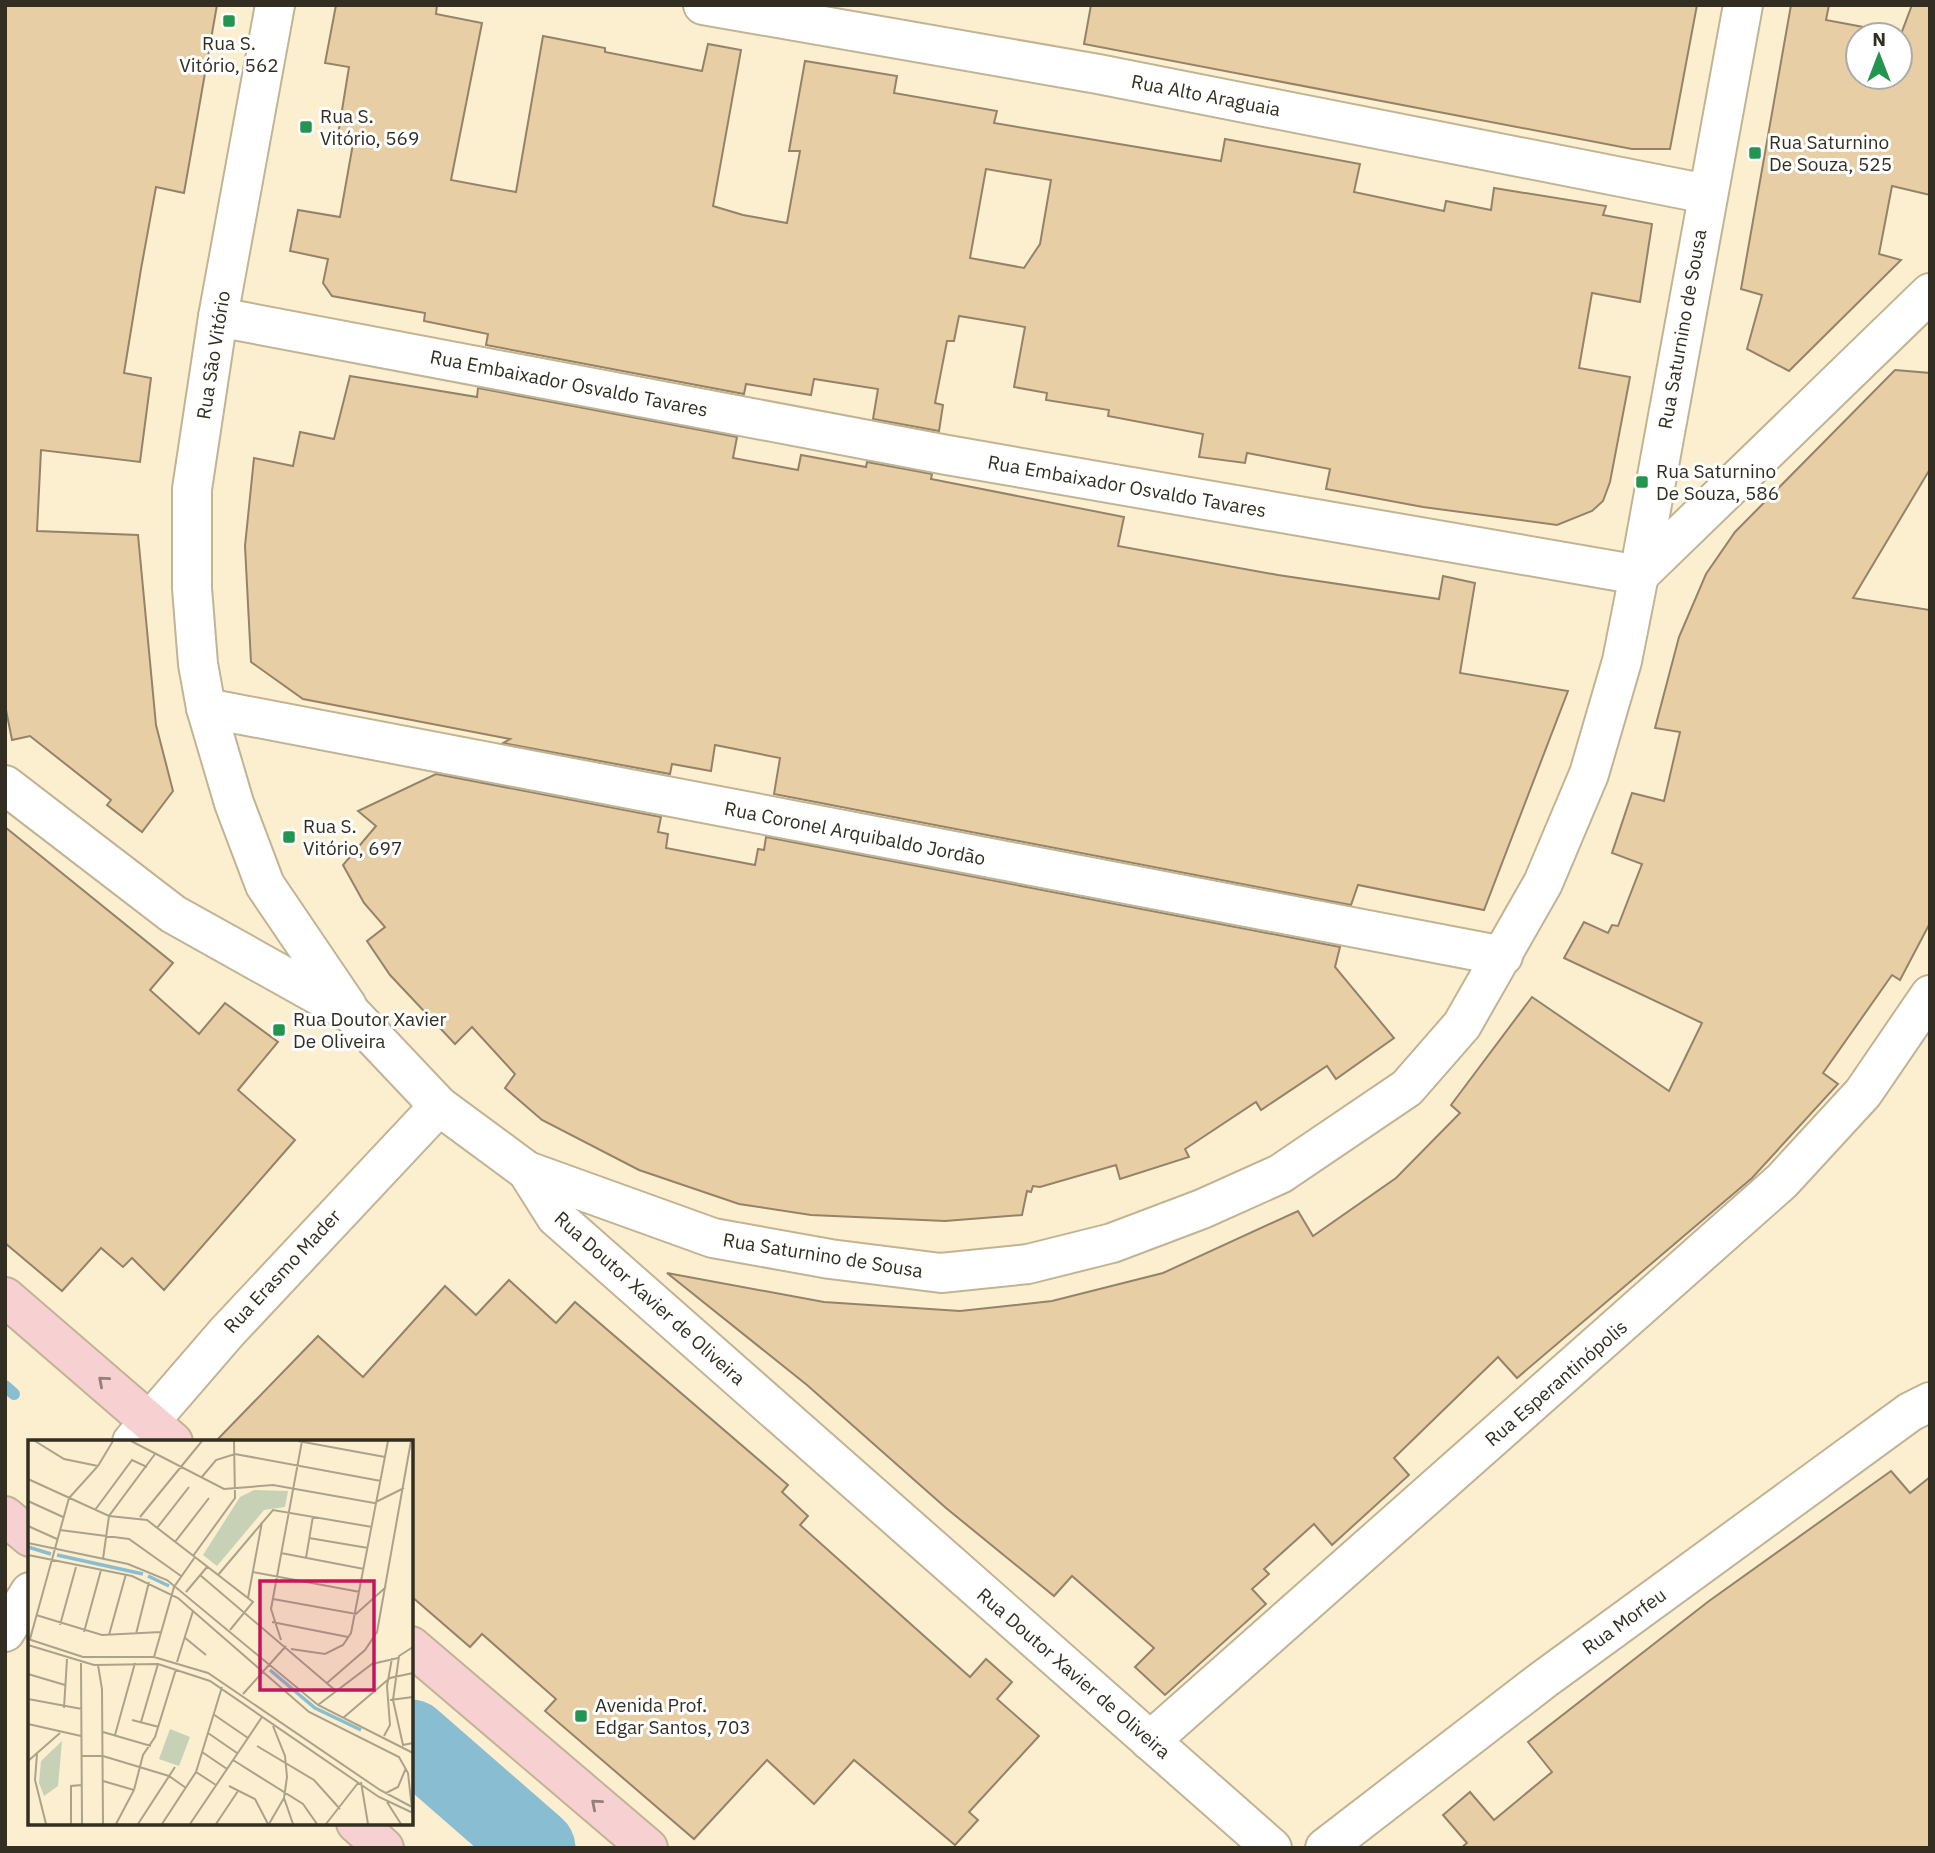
<svg xmlns="http://www.w3.org/2000/svg" width="1935" height="1853" font-family="'IBM Plex Sans',sans-serif">
<style>
.lines{fill:none;stroke-linecap:round;stroke-linejoin:round}
.stream{stroke:#89bdd2;stroke-width:12}
.river{stroke:#89bdd2;stroke-width:79}
.building{fill:#e7cea4;stroke:#948368;stroke-width:2;fill-rule:evenodd}
.street-casing{stroke:#c0b495;stroke-width:42}
.secondary-casing{stroke:#c0b495;stroke-width:42}
.street{stroke:#fff;stroke-width:38}
.secondary{stroke:#f7d0d2;stroke-width:38}
.oneway{stroke:#947f7a}
.poi-dot{fill:#249550;stroke:#fff;stroke-width:2.5}
.labels{text-anchor:middle;stroke-width:6;stroke-linejoin:round;paint-order:stroke}
.poi-label{font-size:19px;fill:#322e22;stroke:#fff;text-anchor:start}
.street-label{font-size:19px;fill:#322e22;stroke:#fff}
.inset-river{fill:none;stroke:#89bdd2;stroke-width:3.5}
.inset-road{fill:none;stroke:#aba28a;stroke-width:2}
.view{fill:#c2185b;fill-opacity:0.15;stroke:#c2185b;stroke-width:3.5}
.inset-edge{fill:none;stroke:#322e22;stroke-width:3.5}
</style>
<rect width="100%" height="100%" fill="#fcefcf"/>
<g class="lines">
<path class="stream" d="M 5,1386 L 14,1394"/>
<path class="river" d="M 411,1739 L 536,1848"/>
</g>
<g class="building">
<path d="M 5,5 L 217,5 L 184,193 L 156,187 L 141,269 L 124,373 L 151,378 L 140,462 L 41,450 L 37,531 L 138,535 L 156,725 L 173,791 L 142,832 L 107,805 L 111,800 L 30,736 L 12,740 L 5,705 Z"/>
<path d="M 336,5 L 437,5 L 436,14 L 482,23 L 451,180 L 516,192 L 543,36 L 605,48 L 605,52 L 702,71 L 708,44 L 741,50 L 713,206 L 743,215 L 787,223 L 800,151 L 789,151 L 805,61 L 897,76 L 894,93 L 997,111 L 994,123 L 1221,161 L 1225,139 L 1360,164 L 1354,192 L 1444,211 L 1446,201 L 1491,210 L 1494,188 L 1606,206 L 1603,215 L 1652,224 L 1640,302 L 1592,293 L 1579,368 L 1630,377 L 1610,482 L 1603,501 L 1592,511 L 1557,525 L 1423,507 L 1326,489 L 1330,469 L 1247,453 L 1245,463 L 1199,457 L 1203,434 L 1108,416 L 1109,410 L 1046,400 L 1047,393 L 1014,387 L 1025,327 L 959,316 L 954,341 L 947,341 L 935,403 L 943,405 L 939,431 L 873,419 L 878,389 L 814,379 L 811,395 L 746,384 L 744,394 L 486,345 L 488,334 L 424,321 L 425,313 L 332,296 L 323,283 L 328,259 L 290,251 L 298,210 L 340,217 L 354,138 L 338,135 L 349,67 L 325,63 ZM 986,169 L 1051,180 L 1040,244 L 1024,268 L 970,258 Z"/>
<path d="M 1091,5 L 1697,5 L 1670,149 L 1632,149 L 1084,44 Z"/>
<path d="M 1791,5 L 1829,5 L 1826,20 L 1901,34 L 1912,5 L 1930,5 L 1930,195 L 1892,186 L 1879,254 L 1901,260 L 1789,371 L 1747,349 L 1762,295 L 1741,289 ZM 1858,35 L 1900,35 L 1900,77 L 1858,77 Z"/>
<path d="M 1895,370 L 1930,373 L 1930,469 L 1853,598 L 1930,610 L 1930,923 L 1900,980 L 1892,975 L 1823,1073 L 1838,1084 L 1752,1178 L 1517,1378 L 1498,1357 L 1394,1458 L 1409,1475 L 1332,1545 L 1314,1524 L 1264,1569 L 1269,1574 L 1252,1589 L 1266,1604 L 1165,1695 L 1135,1667 L 1154,1648 L 1072,1576 L 1054,1596 L 946,1508 L 807,1385 L 667,1273 L 824,1302 L 960,1311 L 1052,1301 L 1163,1273 L 1298,1211 L 1313,1236 L 1396,1178 L 1460,1113 L 1451,1105 L 1532,997 L 1669,1091 L 1702,1023 L 1564,958 L 1584,922 L 1608,933 L 1612,925 L 1618,926 L 1642,864 L 1612,853 L 1632,793 L 1664,801 L 1680,732 L 1655,728 L 1679,637 L 1706,574 L 1735,532 Z"/>
<path d="M 350,376 L 477,397 L 478,388 L 737,437 L 733,458 L 798,470 L 801,455 L 866,467 L 867,462 L 932,474 L 931,479 L 1124,517 L 1118,546 L 1278,575 L 1439,599 L 1443,576 L 1475,583 L 1460,673 L 1568,691 L 1484,910 L 1358,885 L 1351,905 L 774,794 L 780,758 L 715,745 L 711,771 L 672,764 L 670,774 L 503,743 L 510,739 L 303,699 L 251,662 L 245,546 L 254,458 L 293,466 L 300,432 L 334,439 Z"/>
<path d="M 436,774 L 661,817 L 658,832 L 668,834 L 666,848 L 755,865 L 758,849 L 764,850 L 766,837 L 1340,947 L 1335,967 L 1394,1038 L 1336,1079 L 1327,1066 L 1261,1110 L 1256,1102 L 1185,1149 L 1189,1157 L 1120,1179 L 1116,1165 L 1040,1187 L 1033,1186 L 1031,1192 L 1027,1191 L 1022,1215 L 945,1221 L 811,1215 L 739,1204 L 639,1170 L 542,1120 L 505,1088 L 515,1074 L 472,1027 L 455,1044 L 390,975 L 367,941 L 385,927 L 364,903 L 343,865 L 376,826 L 358,811 Z"/>
<path d="M 5,827 L 173,963 L 150,990 L 199,1034 L 225,1003 L 278,1042 L 238,1090 L 295,1140 L 164,1290 L 132,1258 L 123,1267 L 101,1248 L 62,1291 L 5,1243 Z"/>
<path d="M 509,1280 L 556,1323 L 575,1302 L 788,1485 L 782,1492 L 808,1516 L 800,1525 L 970,1677 L 986,1659 L 1012,1682 L 997,1699 L 1039,1736 L 969,1812 L 978,1820 L 955,1845 L 854,1760 L 814,1804 L 767,1760 L 694,1839 L 545,1711 L 556,1699 L 482,1634 L 470,1647 L 411,1596 L 411,1442 L 215,1442 L 318,1336 L 363,1377 L 445,1286 L 476,1315 Z"/>
<path d="M 1891,1471 L 1910,1493 L 1930,1477 L 1930,1848 L 1461,1848 L 1467,1843 L 1443,1815 L 1470,1792 L 1494,1820 L 1552,1772 L 1528,1742 L 1709,1601 Z"/>
</g>
<g class="lines">
<defs>
<g id="street">
<path d="M 275,5 L 218,317 L 192,489 L 192,588 L 198,664 L 206,708 L 234,803 L 265,885 L 347,1006"/>
<path d="M 703,5 L 1098,74 L 1707,194"/>
<path d="M 218,317 L 947,455 L 1639,575 L 1930,293"/>
<path d="M 206,708 L 1503,956"/>
<path d="M 5,785 L 173,914 L 352,1014 L 439,1106 L 527,1171 L 556,1217 L 1272,1848"/>
<path d="M 527,1171 L 713,1238 L 830,1259 L 941,1273 L 1028,1264 L 1112,1243 L 1202,1209 L 1280,1174 L 1407,1088 L 1462,1025 L 1543,883 L 1589,774 L 1622,661 L 1639,575 L 1743,5"/>
<path d="M 132,1442 L 227,1332 L 439,1106"/>
<path d="M 5,1632 L 30,1592"/>
<path d="M 1150,1741 L 1782,1181 L 1863,1093 L 1930,995"/>
<path d="M 1325,1848 L 1543,1680 L 1910,1412 L 1930,1402"/>
</g>
<g id="secondary">
<path d="M 5,1297 L 173,1442"/>
<path d="M 5,1516 L 30,1537"/>
<path d="M 411,1646 L 648,1848"/>
<path d="M 356,1823 L 384,1848"/>
</g>
</defs>
<use href="#street" class="street-casing"/>
<use href="#secondary" class="secondary-casing"/>
<use href="#street" class="street"/>
<use href="#secondary" class="secondary"/>
</g>
<defs><path id="oneway-chevron" d="M-2-3.5L2.5 0L-2 3.5" fill="none" stroke-width="1.6" stroke-linecap="round" stroke-linejoin="round" transform="scale(1.75)"/></defs>
<g class="oneway">
<use href="#oneway-chevron" transform="translate(103 1381) rotate(-139)"/>
<use href="#oneway-chevron" transform="translate(596 1804) rotate(-139)"/>
</g>
<g class="poi-dot">
<rect x="222" y="14" width="14" height="14" rx="3.5"/>
<rect x="299" y="120" width="14" height="14" rx="3.5"/>
<rect x="1748" y="146" width="14" height="14" rx="3.5"/>
<rect x="1635" y="475" width="14" height="14" rx="3.5"/>
<rect x="282" y="830" width="14" height="14" rx="3.5"/>
<rect x="272" y="1023" width="14" height="14" rx="3.5"/>
<rect x="574" y="1709" width="14" height="14" rx="3.5"/>
</g>
<g class="labels">
<g class="poi-label">
<text x="229" y="50" text-anchor="middle">Rua S.<tspan x="229" dy="22">Vitório, 562</tspan></text>
<text x="320" y="123">Rua S.<tspan x="320" dy="22">Vitório, 569</tspan></text>
<text x="1769" y="149">Rua Saturnino<tspan x="1769" dy="22">De Souza, 525</tspan></text>
<text x="1656" y="478">Rua Saturnino<tspan x="1656" dy="22">De Souza, 586</tspan></text>
<text x="303" y="833">Rua S.<tspan x="303" dy="22">Vitório, 697</tspan></text>
<text x="293" y="1026">Rua Doutor Xavier<tspan x="293" dy="22">De Oliveira</tspan></text>
<text x="595" y="1712">Avenida Prof.<tspan x="595" dy="22">Edgar Santos, 703</tspan></text>
</g>
<g class="street-label">
<text transform="translate(1206 95) rotate(11)" y="7">Rua Alto Araguaia</text>
<text transform="translate(1682 329) rotate(-80)" y="7">Rua Saturnino de Sousa</text>
<text transform="translate(213 355) rotate(-81)" y="7">Rua São Vitório</text>
<text transform="translate(569 383) rotate(11)" y="7">Rua Embaixador Osvaldo Tavares</text>
<text transform="translate(1127 486) rotate(10)" y="7">Rua Embaixador Osvaldo Tavares</text>
<text transform="translate(855 833) rotate(11)" y="7">Rua Coronel Arquibaldo Jordão</text>
<text transform="translate(823 1255) rotate(9)" y="7">Rua Saturnino de Sousa</text>
<text transform="translate(282 1271) rotate(-47)" y="7">Rua Erasmo Mader</text>
<text transform="translate(650 1298) rotate(42)" y="7">Rua Doutor Xavier de Oliveira</text>
<text transform="translate(1556 1383) rotate(-41)" y="7">Rua Esperantinópolis</text>
<text transform="translate(1624 1621) rotate(-36)" y="7">Rua Morfeu</text>
<text transform="translate(1074 1673) rotate(41)" y="7">Rua Doutor Xavier de Oliveira</text>
</g>
</g>
<g transform="translate(28 1440)">
<rect width="385" height="385" fill="#fcefcf"/>
<path d="M 226,50 L 260,51 L 257,67 L 236,70 L 189,126 L 175,115 L 212,57 ZM 142,289 L 162,297 L 151,326 L 131,319 ZM 34,301 L 30,346 L 16,356 L 11,343 L 13,321 Z" fill="#c6d1b6"/>
<path class="inset-river" d="M 0,107 L 23,114M 29,115 L 115,134M 120,136 L 141,146M 242,230 L 287,268 L 333,290"/>
<path class="inset-road" d="M 7,1 L 36,19 L 70,26M 103,1 L 196,49 L 245,45 L 346,63 L 376,48M 270,1 L 357,17M 173,38 L 188,20 L 207,14 L 353,41M 0,39 L 81,76 L 119,80 L 225,162 L 202,190M 0,61 L 35,77M 67,70 L 104,20 L 119,27M 112,77 L 174,1M 0,86 L 29,99M 129,88 L 161,47M 32,90 L 101,99 L 153,136M 281,98 L 340,108M 147,102 L 181,58M 0,103 L 100,124 L 139,140 L 290,265 L 385,313M 253,113 L 336,129M 0,115 L 104,136 L 150,158 L 281,272 L 371,317 L 380,333 L 385,378M 165,116 L 207,58 L 206,1M 278,118 L 285,76M 75,119 L 81,76 L 127,14M 225,132 L 332,152M 172,135 L 308,251M 190,135 L 245,70 L 344,87M 158,152 L 179,127M 220,158 L 234,82M 245,159 L 328,174 L 358,147M 8,175 L 74,195 L 133,192M 244,182 L 320,197M 32,185 L 48,127M 56,192 L 73,130M 108,194 L 121,142M 81,195 L 98,134M 156,197 L 178,215M 0,199 L 55,217 L 126,217 L 180,233 L 352,350 L 384,367M 2,199 L 41,58 L 70,26 L 85,1M 253,200 L 243,169 L 274,1M 0,205 L 66,225 L 130,224 L 182,241 L 351,357 L 385,373M 385,207 L 371,216 L 365,260 L 375,305 L 385,303M 263,209 L 297,214 L 315,205 L 323,193 L 360,1M 126,217 L 146,147 L 167,117M 149,222 L 165,171M 53,223 L 54,384M 70,225 L 74,249 L 75,384M 0,234 L 37,245M 299,243 L 337,210 L 349,192 L 383,1M 215,254 L 258,206M 0,259 L 54,269M 362,260 L 385,257M 290,265 L 344,224 L 370,218M 36,268 L 39,219M 185,274 L 220,298M 315,278 L 362,238 L 385,233M 104,280 L 131,287M 113,282 L 130,224M 0,284 L 53,296M 75,292 L 123,306M 180,293 L 209,313M 87,295 L 107,223M 356,296 L 362,285 L 359,246 L 364,218M 229,306 L 286,340 L 312,369M 174,312 L 199,329M 9,314 L 7,340 L 18,384M 54,316 L 75,316 L 141,336 L 158,348M 205,320 L 275,364 L 289,384M 0,321 L 32,293M 168,332 L 188,345M 75,341 L 106,350M 333,342 L 340,384M 201,346 L 227,359 L 240,384M 358,353 L 370,347 L 378,328M 256,358 L 265,384M 359,362 L 373,384M 43,384 L 43,346 L 54,345M 88,384 L 106,350 L 115,315 L 127,297 L 148,229M 110,384 L 147,327M 134,384 L 168,332 L 194,247M 162,384 L 234,277M 188,384 L 210,351M 241,384 L 256,358 L 259,337 L 257,316 L 245,286M 298,384 L 330,343"/>
<path class="view" d="M 232,141 L 346,141 L 346,250 L 232,250 Z"/>
<rect width="385" height="385" class="inset-edge"/>
</g>
<rect width="1935" height="1853" fill="none" stroke="#322e22" stroke-width="14"/>
<g transform="translate(1879 56)"><circle r="33" fill="#ffffff" stroke="#adaba7" stroke-width="2"/>
<path d="M0-5L12 26L0 18L-12 26Z" fill="#249550"/>
<text y="-10" font-size="19" font-weight="bold" text-anchor="middle" fill="#322e22">N</text>
</g>
</svg>
